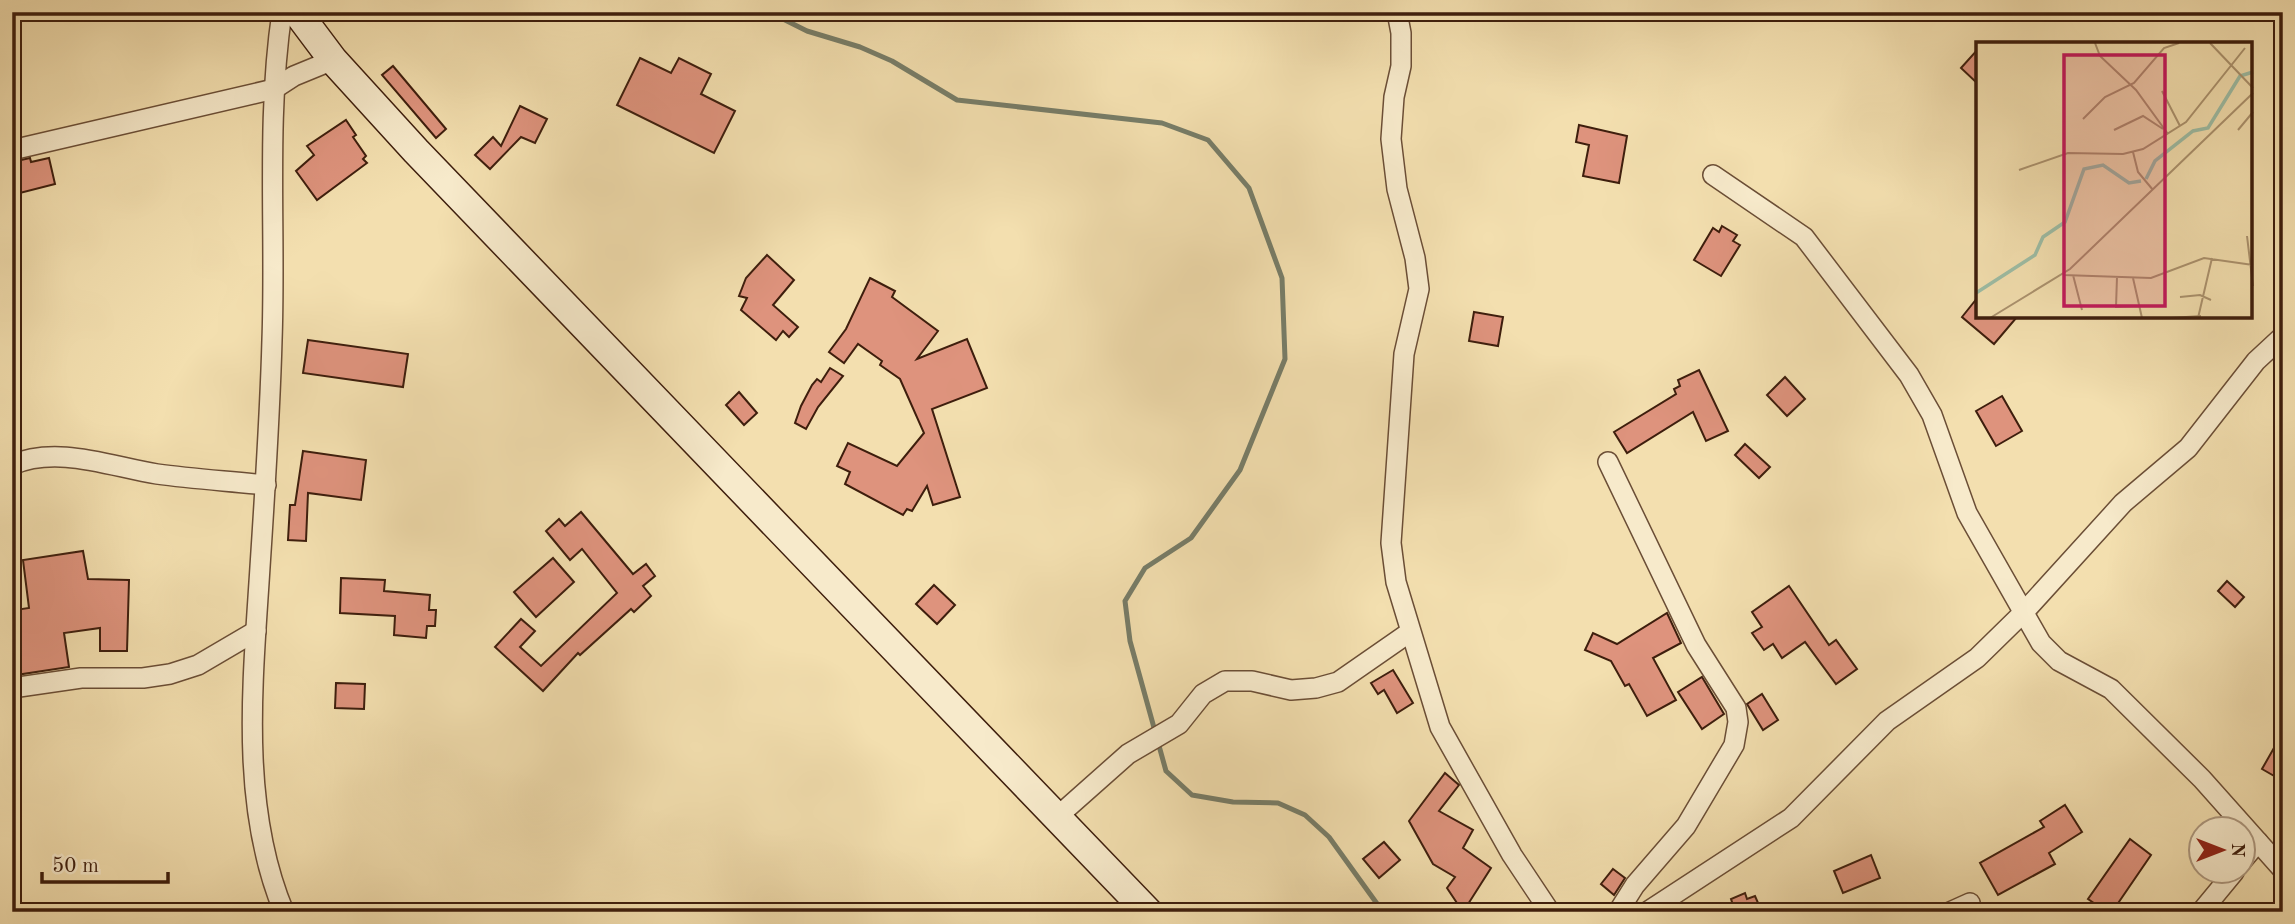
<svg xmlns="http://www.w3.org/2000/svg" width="2295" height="924" font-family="'Old Standard TT',serif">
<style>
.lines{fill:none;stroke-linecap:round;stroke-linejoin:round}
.stream{stroke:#777d68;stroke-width:5}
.building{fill:#de937d;stroke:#3e1e0d;stroke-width:2}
.street-casing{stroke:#6b4e36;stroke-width:22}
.secondary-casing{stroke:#3e1e0d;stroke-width:31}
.street{stroke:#f7eacb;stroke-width:19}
.secondary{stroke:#f7eacb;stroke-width:28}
.inset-river{fill:none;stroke:#9dbda5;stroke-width:3.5}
.inset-road{fill:none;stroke:#ab926e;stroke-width:2}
.view{fill:#c2185b;fill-opacity:0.15;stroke:#c2185b;stroke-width:3.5}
.inset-edge{fill:none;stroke:#3e1e0d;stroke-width:3.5}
</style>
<rect width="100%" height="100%" fill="#f3dfaf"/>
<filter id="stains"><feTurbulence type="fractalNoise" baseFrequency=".00286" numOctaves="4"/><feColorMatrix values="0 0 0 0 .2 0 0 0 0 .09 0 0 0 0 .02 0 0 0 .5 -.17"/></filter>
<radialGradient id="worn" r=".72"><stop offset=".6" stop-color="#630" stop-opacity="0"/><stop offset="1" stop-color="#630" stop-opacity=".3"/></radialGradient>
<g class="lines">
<path class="stream" d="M 769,12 L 807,31 L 860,47 L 892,61 L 957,100 L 1162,123 L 1208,140 L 1249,188 L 1282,278 L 1285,359 L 1240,470 L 1191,538 L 1145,568 L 1125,601 L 1130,641 L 1166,771 L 1192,795 L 1233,802 L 1278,803 L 1305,815 L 1329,837 L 1383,912"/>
</g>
<g class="building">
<path d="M 1978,49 L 1978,84 L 1961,68 Z"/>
<path d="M 640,58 L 671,73 L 679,58 L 711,74 L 701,94 L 735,111 L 714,153 L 617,105 Z"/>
<path d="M 393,66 L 446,129 L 436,138 L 382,75 Z"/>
<path d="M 520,106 L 547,119 L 535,143 L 521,137 L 490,169 L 475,155 L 493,137 L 501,146 Z"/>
<path d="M 346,120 L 356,135 L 353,137 L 366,156 L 363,159 L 367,163 L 317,200 L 296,171 L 314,155 L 307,146 Z"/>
<path d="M 1579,125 L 1627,136 L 1619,183 L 1583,176 L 1589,145 L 1576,142 Z"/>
<path d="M 30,158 L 31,162 L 49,158 L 55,184 L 12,195 L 12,162 Z"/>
<path d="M 1722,226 L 1737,235 L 1733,241 L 1740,245 L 1721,276 L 1694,260 L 1713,228 L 1719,232 Z"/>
<path d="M 767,255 L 794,280 L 773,305 L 798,327 L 789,337 L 783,331 L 776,340 L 741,310 L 747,298 L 739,296 L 746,278 Z"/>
<path d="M 870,278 L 895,291 L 892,297 L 938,331 L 917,359 L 967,339 L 987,388 L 932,409 L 960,497 L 933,505 L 927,486 L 912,511 L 907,509 L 903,515 L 845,484 L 850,472 L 837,466 L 848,443 L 897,466 L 924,433 L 900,379 L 880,365 L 882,361 L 858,344 L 844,363 L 829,352 L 846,329 Z"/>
<path d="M 1978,297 L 1978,317 L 2017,317 L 1994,344 L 1962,317 Z"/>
<path d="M 1474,312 L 1503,317 L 1498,346 L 1469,341 Z"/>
<path d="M 308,340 L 408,354 L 403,387 L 303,373 Z"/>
<path d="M 830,368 L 843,376 L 818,407 L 806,429 L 795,423 L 801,406 L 812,385 L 817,379 L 821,382 Z"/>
<path d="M 1699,370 L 1728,431 L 1706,441 L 1693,412 L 1627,453 L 1614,432 L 1676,394 L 1674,389 L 1680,386 L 1678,380 Z"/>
<path d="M 1785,377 L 1805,399 L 1787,416 L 1767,395 Z"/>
<path d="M 739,392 L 757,413 L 744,425 L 726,405 Z"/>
<path d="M 2002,396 L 2022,431 L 1996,446 L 1976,411 Z"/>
<path d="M 1745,444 L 1770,467 L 1759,478 L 1735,455 Z"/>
<path d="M 303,451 L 366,460 L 361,500 L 308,493 L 306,541 L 288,540 L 290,505 L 295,505 Z"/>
<path d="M 581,512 L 633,574 L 646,564 L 655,576 L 643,586 L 651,596 L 634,612 L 631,609 L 580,655 L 578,653 L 543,691 L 495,647 L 521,619 L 535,631 L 520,647 L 541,666 L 617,593 L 582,549 L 570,560 L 546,531 L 559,519 L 565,526 Z"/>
<path d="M 83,551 L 88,579 L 129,580 L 127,651 L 100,651 L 100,628 L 64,633 L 69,667 L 16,675 L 12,648 L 20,647 L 15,610 L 29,608 L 23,560 Z"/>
<path d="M 553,558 L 574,582 L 536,617 L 514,592 Z"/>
<path d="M 341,578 L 385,580 L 384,591 L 430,595 L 429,610 L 436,610 L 435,626 L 427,626 L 426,638 L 394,635 L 395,616 L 340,613 Z"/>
<path d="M 2227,581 L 2244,597 L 2235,607 L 2218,591 Z"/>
<path d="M 934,585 L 955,605 L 937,624 L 916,604 Z"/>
<path d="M 1789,586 L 1829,645 L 1836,640 L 1857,669 L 1836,684 L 1805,642 L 1782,658 L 1773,644 L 1764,650 L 1752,633 L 1762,627 L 1752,612 Z"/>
<path d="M 1667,613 L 1681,643 L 1653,658 L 1676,700 L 1647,716 L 1629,684 L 1625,686 L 1611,661 L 1585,650 L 1593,633 L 1617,644 Z"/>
<path d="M 1393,670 L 1413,703 L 1397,713 L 1384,690 L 1378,694 L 1371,683 Z"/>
<path d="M 1702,677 L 1724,714 L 1702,729 L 1678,692 Z"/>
<path d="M 336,683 L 365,684 L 364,709 L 335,708 Z"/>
<path d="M 1762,694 L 1778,720 L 1763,730 L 1747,704 Z"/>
<path d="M 2283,732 L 2283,781 L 2262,769 Z"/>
<path d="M 1445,773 L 1459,785 L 1439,811 L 1473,830 L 1463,848 L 1491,868 L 1463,912 L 1447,888 L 1455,877 L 1433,864 L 1409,821 Z"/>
<path d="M 2065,805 L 2082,832 L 2049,853 L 2055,864 L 1998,895 L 1980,863 L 2044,827 L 2040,821 Z"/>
<path d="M 2130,839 L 2151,855 L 2112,912 L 2107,912 L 2088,899 Z"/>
<path d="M 1384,842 L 1400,860 L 1379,878 L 1363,859 Z"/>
<path d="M 1871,855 L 1880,878 L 1843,893 L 1834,871 Z"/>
<path d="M 1613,869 L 1625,878 L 1614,895 L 1601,884 Z"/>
<path d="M 1745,893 L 1747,899 L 1755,896 L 1762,912 L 1717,912 L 1733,905 L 1731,899 Z"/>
</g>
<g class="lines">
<defs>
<g id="street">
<path d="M 282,12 C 266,120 276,231 272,340 C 270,415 265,491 260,567 C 253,680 239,805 284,912"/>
<path d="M 1397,12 L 1401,33 L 1401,66 L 1394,97 L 1391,139 L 1397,189 L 1415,258 L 1419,289 L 1404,354 L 1391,543 L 1396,582 L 1440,727 L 1512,855 L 1550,912"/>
<path d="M 12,150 L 274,89 L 294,76 L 333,60"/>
<path d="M 1713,175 L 1804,237 L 1909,375 L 1932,415 L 1967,513 L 2041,643 L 2059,661 L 2111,689 L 2202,779 L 2283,870"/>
<path d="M 1608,462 L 1696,645 L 1736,708 L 1738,722 L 1734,745 L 1686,826 L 1635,885 L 1618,912"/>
<path d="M 12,465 C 57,445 112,467 157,474 C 193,479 229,481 266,485"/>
<path d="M 12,688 L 81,678 L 143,678 L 170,674 L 198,665 L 256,631"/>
<path d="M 1057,817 L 1128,754 L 1179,724 L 1203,694 L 1225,681 L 1252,681 L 1291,690 L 1316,688 L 1338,682 L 1410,632"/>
<path d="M 2242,861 L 2258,842"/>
<path d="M 1647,912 L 1791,818 L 1887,721 L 1977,658 L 2024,612 L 2123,503 L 2188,448 L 2256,361 L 2283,336"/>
<path d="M 1950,912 L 1970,903"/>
<path d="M 2201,912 L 2234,872"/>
</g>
<path id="secondary" d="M 297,12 L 333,60 L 416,151 L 1148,912"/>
</defs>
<use href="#street" class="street-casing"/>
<use href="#secondary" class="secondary-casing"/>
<use href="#street" class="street"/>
<use href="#secondary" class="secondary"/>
</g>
<g transform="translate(1976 42)">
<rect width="276" height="276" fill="#f3dfaf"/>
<path class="inset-river" d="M 170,137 L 179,119 L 217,89 L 232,86 L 264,34 L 277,30M 0,251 L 59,213 L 67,195 L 89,180 L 108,127 L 127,123 L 153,141 L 165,139"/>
<path class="inset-road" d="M 119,1 L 124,14 L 160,48 L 192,92M 234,1 L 277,46M 186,49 L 204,84M 107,77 L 129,55 L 158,41 L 188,6 L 203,1M 138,88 L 167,74 L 187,87M 262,88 L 277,70M 157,110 L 162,130 L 177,148M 43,128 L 92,111 L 147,112 L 167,107 L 210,80 L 269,6M 271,194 L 277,244M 87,233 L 175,236 L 228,216 L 277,223M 97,233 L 106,268M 141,235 L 140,265 L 163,264M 157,236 L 166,276M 204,255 L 224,253 L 235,258M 14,276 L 94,227 L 277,51M 195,276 L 225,274M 222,276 L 236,216"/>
<path class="view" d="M 88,13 L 189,13 L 189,264 L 88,264 Z"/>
<rect width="276" height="276" class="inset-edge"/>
</g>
<rect width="2295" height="924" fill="none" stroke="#f3dfaf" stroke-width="42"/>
<rect x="14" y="14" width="2267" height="896" fill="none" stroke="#3e1e0d" stroke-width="3.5"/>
<rect x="21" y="21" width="2253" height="882" fill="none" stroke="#3e1e0d" stroke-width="2"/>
<g transform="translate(2222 850) rotate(90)"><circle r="33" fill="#f7eacb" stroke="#ad987f" stroke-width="2"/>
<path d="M0-5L12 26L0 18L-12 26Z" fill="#8f2418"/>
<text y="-10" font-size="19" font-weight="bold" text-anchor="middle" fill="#3e1e0d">N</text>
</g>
<path d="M42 872v10h126v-10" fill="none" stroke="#3e1e0d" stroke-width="3.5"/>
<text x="52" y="872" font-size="21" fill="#3e1e0d" stroke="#f7eacb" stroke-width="5" paint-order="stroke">50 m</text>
<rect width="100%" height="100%" filter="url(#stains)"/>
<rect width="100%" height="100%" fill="url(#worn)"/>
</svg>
